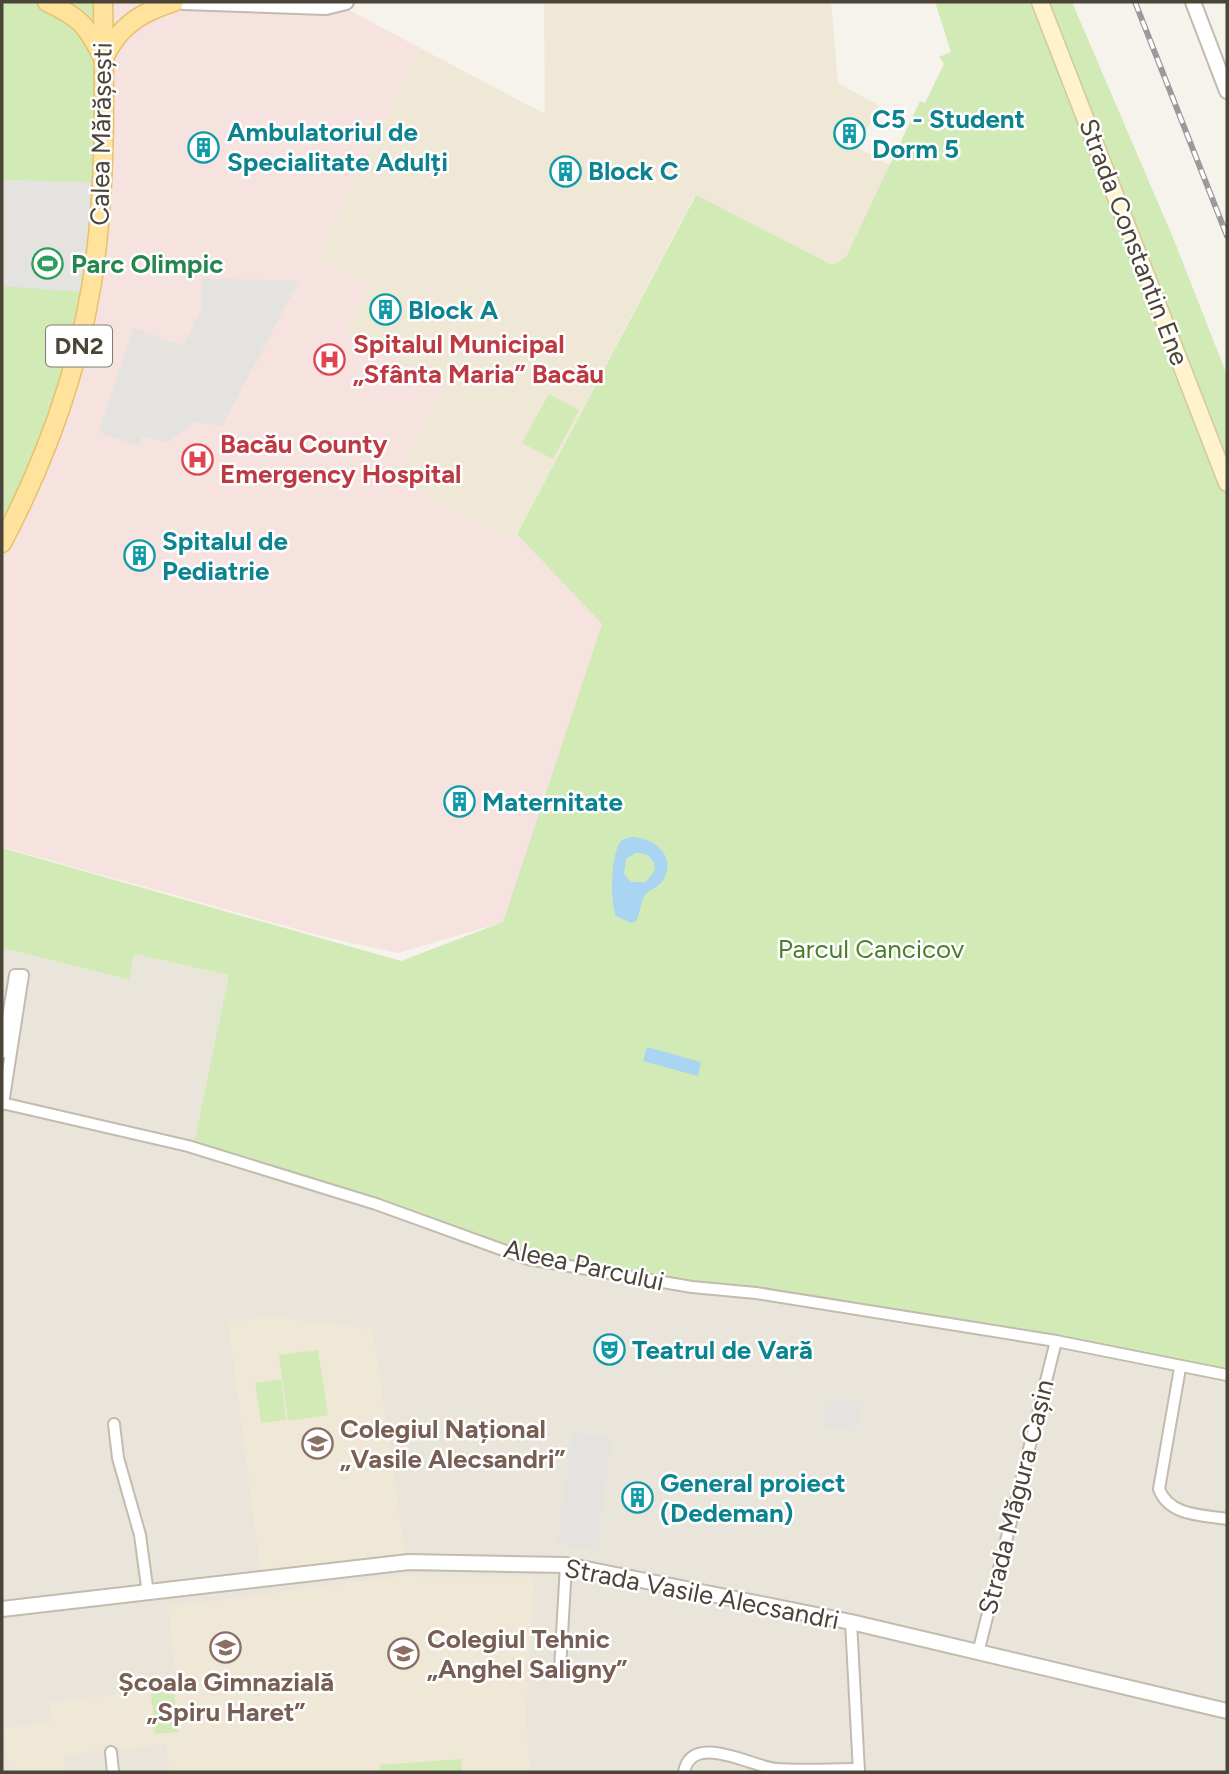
<svg xmlns="http://www.w3.org/2000/svg" width="1229" height="1774" font-family="Figtree,sans-serif">
<style>
.residential{fill:#eae5da}
.education{fill:#efe8d6}
.medical{fill:#f6e3e0}
.green{fill:#d2eab5}
.parking{fill:#e5e3e0}
.water{fill:#a9d4f2;fill-rule:evenodd}
.lines{fill:none;stroke-linecap:round;stroke-linejoin:round}
.minor-casing{stroke:#c2bbae;stroke-width:14}
.tertiary-casing{stroke:#c2bbae;stroke-width:18}
.secondary-casing{stroke:#d6c79b;stroke-width:19}
.primary-casing{stroke:#e6c16a;stroke-width:21}
.minor{stroke:#fff;stroke-width:10}
.tertiary{stroke:#fff;stroke-width:14}
.secondary{stroke:#fff3cd;stroke-width:16}
.primary{stroke:#ffe39c;stroke-width:18}
.rail-casing{stroke:#9a9a9a;stroke-width:6}
.rail{stroke:#fff;stroke-width:3.5;stroke-dasharray:10;stroke-linecap:butt}
.labels{text-anchor:middle;stroke-width:5;stroke-linejoin:round;paint-order:stroke}
.shield{fill:#fff;stroke:#817c74;stroke-width:2}
.shield-label{font-size:24px;font-weight:bold;fill:#4b4439}
.culture-label{font-size:26px;font-weight:bold;fill:#0d838f;stroke:#fff;text-anchor:start}
.street-label{font-size:26px;fill:#4b4439;stroke:#fff}
.leisure-label{font-size:26px;font-weight:bold;fill:#27864d;stroke:#fff;text-anchor:start}
.health-label{font-size:26px;font-weight:bold;fill:#be3a42;stroke:#fff;text-anchor:start}
.park-label{font-size:26px;fill:#4a7f2a;stroke:#fff}
.education-label{font-size:26px;font-weight:bold;fill:#785e54;stroke:#fff;text-anchor:start}
</style>
<rect width="100%" height="100%" fill="#f6f3ec"/>
<path class="residential" d="M 2,948 L 128,980 L 134,954 L 230,975 L 193,1148 L 1227,1371 L 1227,1772 L 2,1772 Z"/>
<g class="education">
<path d="M 544,2 L 831,2 L 838,83 L 880,106 L 857,147 L 890,165 L 846,257 L 831,265 L 695,195 L 513,541 L 395,481 L 317,260 L 420,48 L 545,114 Z"/>
<path d="M 271,1317 L 373,1329 L 406,1559 L 261,1575 L 228,1322 Z"/>
<path d="M 401,1576 L 534,1577 L 526,1713 L 530,1772 L 170,1772 L 166,1744 L 64,1755 L 66,1772 L 9,1772 L 4,1728 L 52,1723 L 50,1702 L 177,1687 L 168,1607 Z"/>
</g>
<path class="medical" d="M 103,2 L 338,4 L 420,48 L 317,260 L 368,287 L 345,332 L 446,385 L 396,481 L 513,541 L 517,534 L 520,536 L 602,624 L 504,922 L 398,953 L 325,937 L 2,847 L 2,543 Z"/>
<g class="green">
<path d="M 2,2 L 103,2 L 87,312 L 2,543 Z"/>
<path d="M 935,2 L 1072,2 L 1174,240 L 1227,375 L 1227,1371 L 528,1259 L 193,1148 L 229,975 L 134,954 L 129,980 L 2,948 L 2,848 L 401,961 L 503,922 L 602,624 L 517,534 L 696,195 L 832,265 L 846,257 L 920,101 L 925,103 L 944,64 L 939,57 L 951,52 Z"/>
<path d="M 549,394 L 579,410 L 553,459 L 522,443 Z"/>
<path d="M 318,1350 L 328,1415 L 288,1421 L 279,1355 Z"/>
<path d="M 281,1379 L 286,1420 L 261,1423 L 255,1383 Z"/>
<path d="M 174,1691 L 178,1732 L 155,1734 L 151,1693 Z"/>
<path d="M 461,1759 L 462,1772 L 381,1772 L 380,1765 Z"/>
</g>
<g class="parking">
<path d="M 2,180 L 94,182 L 82,292 L 2,286 Z"/>
<path d="M 202,278 L 299,281 L 222,426 L 195,422 L 167,442 L 143,436 L 139,446 L 98,432 L 134,328 L 183,346 L 201,309 Z"/>
<path d="M 825,1399 L 860,1403 L 857,1431 L 822,1427 Z"/>
<path d="M 572,1432 L 612,1438 L 597,1550 L 557,1544 Z"/>
</g>
<g class="water">
<path d="M 631,837 C 654,837 678,857 663,880 C 658,888 650,889 645,895 C 641,900 640,914 636,921 L 631,923 L 616,916 C 610,900 610,853 622,840 ZM 635,853 C 647,852 655,858 655,870 L 646,882 L 631,882 L 624,874 L 626,859 Z"/>
<path d="M 647,1047 L 701,1062 L 698,1076 L 643,1061 Z"/>
</g>
<g class="lines">
<defs>
<g id="minor">
<path d="M 2,1053 L 15,975 L 23,975 L 3,1104"/>
<path d="M 2,1103 L 188,1146 L 376,1204 L 528,1259 L 692,1287 L 756,1293 L 1056,1341 L 1227,1375"/>
<path d="M 1180,1368 L 1159,1489 C 1169,1516 1202,1515 1227,1519"/>
<path d="M 114,1424 L 118,1458 L 140,1535 L 148,1594"/>
<path d="M 851,1622 L 859,1772"/>
<path d="M 978,1653 L 1056,1341"/>
<path d="M 560,1669 L 566,1565"/>
<path d="M 111,1752 L 113,1772"/>
<path d="M 684,1772 C 692,1731 753,1767 776,1769 C 804,1771 831,1769 859,1769"/>
</g>
<g id="tertiary">
<path d="M 183,2 L 326,7 L 346,2"/>
<path d="M 1193,2 L 1227,91"/>
<path d="M 2,1609 L 409,1562 L 566,1565 L 851,1622 L 1227,1711"/>
</g>
<path id="secondary" d="M 1040,2 L 1227,483"/>
<g id="primary">
<path d="M 47,2 C 79,17 86,24 102,56"/>
<path d="M 105,56 C 120,25 142,12 174,2"/>
<path d="M 2,543 C 52,448 88,342 98,235 C 106,159 104,79 103,2"/>
</g>
</defs>
<use href="#minor" class="minor-casing"/>
<use href="#tertiary" class="tertiary-casing"/>
<use href="#secondary" class="secondary-casing"/>
<use href="#primary" class="primary-casing"/>
<use href="#minor" class="minor"/>
<use href="#tertiary" class="tertiary"/>
<use href="#secondary" class="secondary"/>
<use href="#primary" class="primary"/>
<defs>
<path id="rail" d="M 1135,2 L 1227,236"/>
</defs>
<use href="#rail" class="rail-casing"/>
<use href="#rail" class="rail"/>
</g>
<defs>
<symbol id="building-ring" viewBox="-11 -11 22 22"><circle r="9.5" fill="#fff" stroke="#0f9aa8" stroke-width="1.5"/><path d="M-4-6H4V6H1V3H-1V6H-4ZM-2.5-4.3h1.7v1.8h-1.7ZM.8-4.3h1.7v1.8H.8ZM-2.5-1h1.7V.8h-1.7ZM.8-1h1.7V.8H.8Z" fill="#0f9aa8"/></symbol>
<symbol id="stadium-ring" viewBox="-11 -11 22 22"><circle r="9.5" fill="#fff" stroke="#2e9e5b" stroke-width="1.5"/><path d="M0-5a6.5 5 0 1 0 0 10a6.5 5 0 1 0 0-10ZM-3.5-1.8h7v3.6h-7Z" fill="#2e9e5b"/></symbol>
<symbol id="hospital-ring" viewBox="-11 -11 22 22"><circle r="9.5" fill="#fff" stroke="#e0444e" stroke-width="1.5"/><path d="M-5-5h3v3.5h4V-5h3V5h-3V1.5h-4V5h-3Z" fill="#e0444e"/></symbol>
<symbol id="theatre-ring" viewBox="-11 -11 22 22"><circle r="9.5" fill="#fff" stroke="#0f9aa8" stroke-width="1.5"/><path d="M-5-5.5Q0-4 5-5.5V0Q5 5 0 6Q-5 5-5 0ZM-3.3-2.5H-1v1.5H-3.3ZM1-2.5H3.3v1.5H1ZM-2.8 1Q0 5.5 2.8 1Z" fill="#0f9aa8"/></symbol>
<symbol id="school-ring" viewBox="-11 -11 22 22"><circle r="9.5" fill="#fff" stroke="#8d6e63" stroke-width="1.5"/><path d="M0-5L7-2L0 1L-7-2ZM-4 1L0 2.5L4 1V4Q0 6-4 4Z" fill="#8d6e63"/></symbol>
</defs>
<g fill-rule="evenodd">
<use href="#building-ring" x="832" y="116" width="35" height="35"/>
<use href="#building-ring" x="186" y="130" width="35" height="35"/>
<use href="#building-ring" x="548" y="154" width="35" height="35"/>
<use href="#stadium-ring" x="30" y="246" width="35" height="35"/>
<use href="#building-ring" x="368" y="292" width="35" height="35"/>
<use href="#hospital-ring" x="312" y="342" width="35" height="35"/>
<use href="#hospital-ring" x="180" y="442" width="35" height="35"/>
<use href="#building-ring" x="122" y="538" width="35" height="35"/>
<use href="#building-ring" x="442" y="784" width="35" height="35"/>
<use href="#theatre-ring" x="592" y="1332" width="35" height="35"/>
<use href="#school-ring" x="300" y="1426" width="35" height="35"/>
<use href="#building-ring" x="620" y="1480" width="35" height="35"/>
<use href="#school-ring" x="208" y="1630" width="35" height="35"/>
<use href="#school-ring" x="386" y="1636" width="35" height="35"/>
</g>
<g class="labels">
<rect class="shield" x="46" y="325.5" width="66" height="41" rx="5"/>
<g class="shield-label">
<text x="79" y="354">DN2</text>
</g>
<g class="culture-label">
<text x="872" y="128">C5 - Student<tspan x="872" dy="30">Dorm 5</tspan></text>
<text x="227" y="141">Ambulatoriul de<tspan x="227" dy="30">Specialitate Adulți</tspan></text>
<text x="588" y="180">Block C</text>
<text x="408" y="319">Block A</text>
<text x="162" y="550">Spitalul de<tspan x="162" dy="30">Pediatrie</tspan></text>
<text x="482" y="811">Maternitate</text>
<text x="632" y="1359">Teatrul de Vară</text>
<text x="660" y="1492">General proiect<tspan x="660" dy="30">(Dedeman)</tspan></text>
</g>
<g class="street-label">
<text transform="translate(101 134) rotate(-89)" y="9">Calea Mărășești</text>
<text transform="translate(1134 242) rotate(69)" y="9">Strada Constantin Ene</text>
<text transform="translate(584 1265) rotate(12)" y="9">Aleea Parcului</text>
<text transform="translate(1016 1497) rotate(-76)" y="9">Strada Măgura Cașin</text>
<text transform="translate(702 1594) rotate(11)" y="9">Strada Vasile Alecsandri</text>
</g>
<g class="leisure-label">
<text x="71" y="273">Parc Olimpic</text>
</g>
<g class="health-label">
<text x="353" y="353">Spitalul Municipal<tspan x="353" dy="30">„Sfânta Maria” Bacău</tspan></text>
<text x="220" y="453">Bacău County<tspan x="220" dy="30">Emergency Hospital</tspan></text>
</g>
<g class="park-label">
<text x="871" y="958">Parcul Cancicov</text>
</g>
<g class="education-label">
<text x="340" y="1438">Colegiul Național<tspan x="340" dy="30">„Vasile Alecsandri”</tspan></text>
<text x="427" y="1648">Colegiul Tehnic<tspan x="427" dy="30">„Anghel Saligny”</tspan></text>
<text x="226" y="1691" text-anchor="middle">Școala Gimnazială<tspan x="226" dy="30">„Spiru Haret”</tspan></text>
</g>
</g>
<rect width="1229" height="1774" fill="none" stroke="#4b4439" stroke-width="7"/>
</svg>
